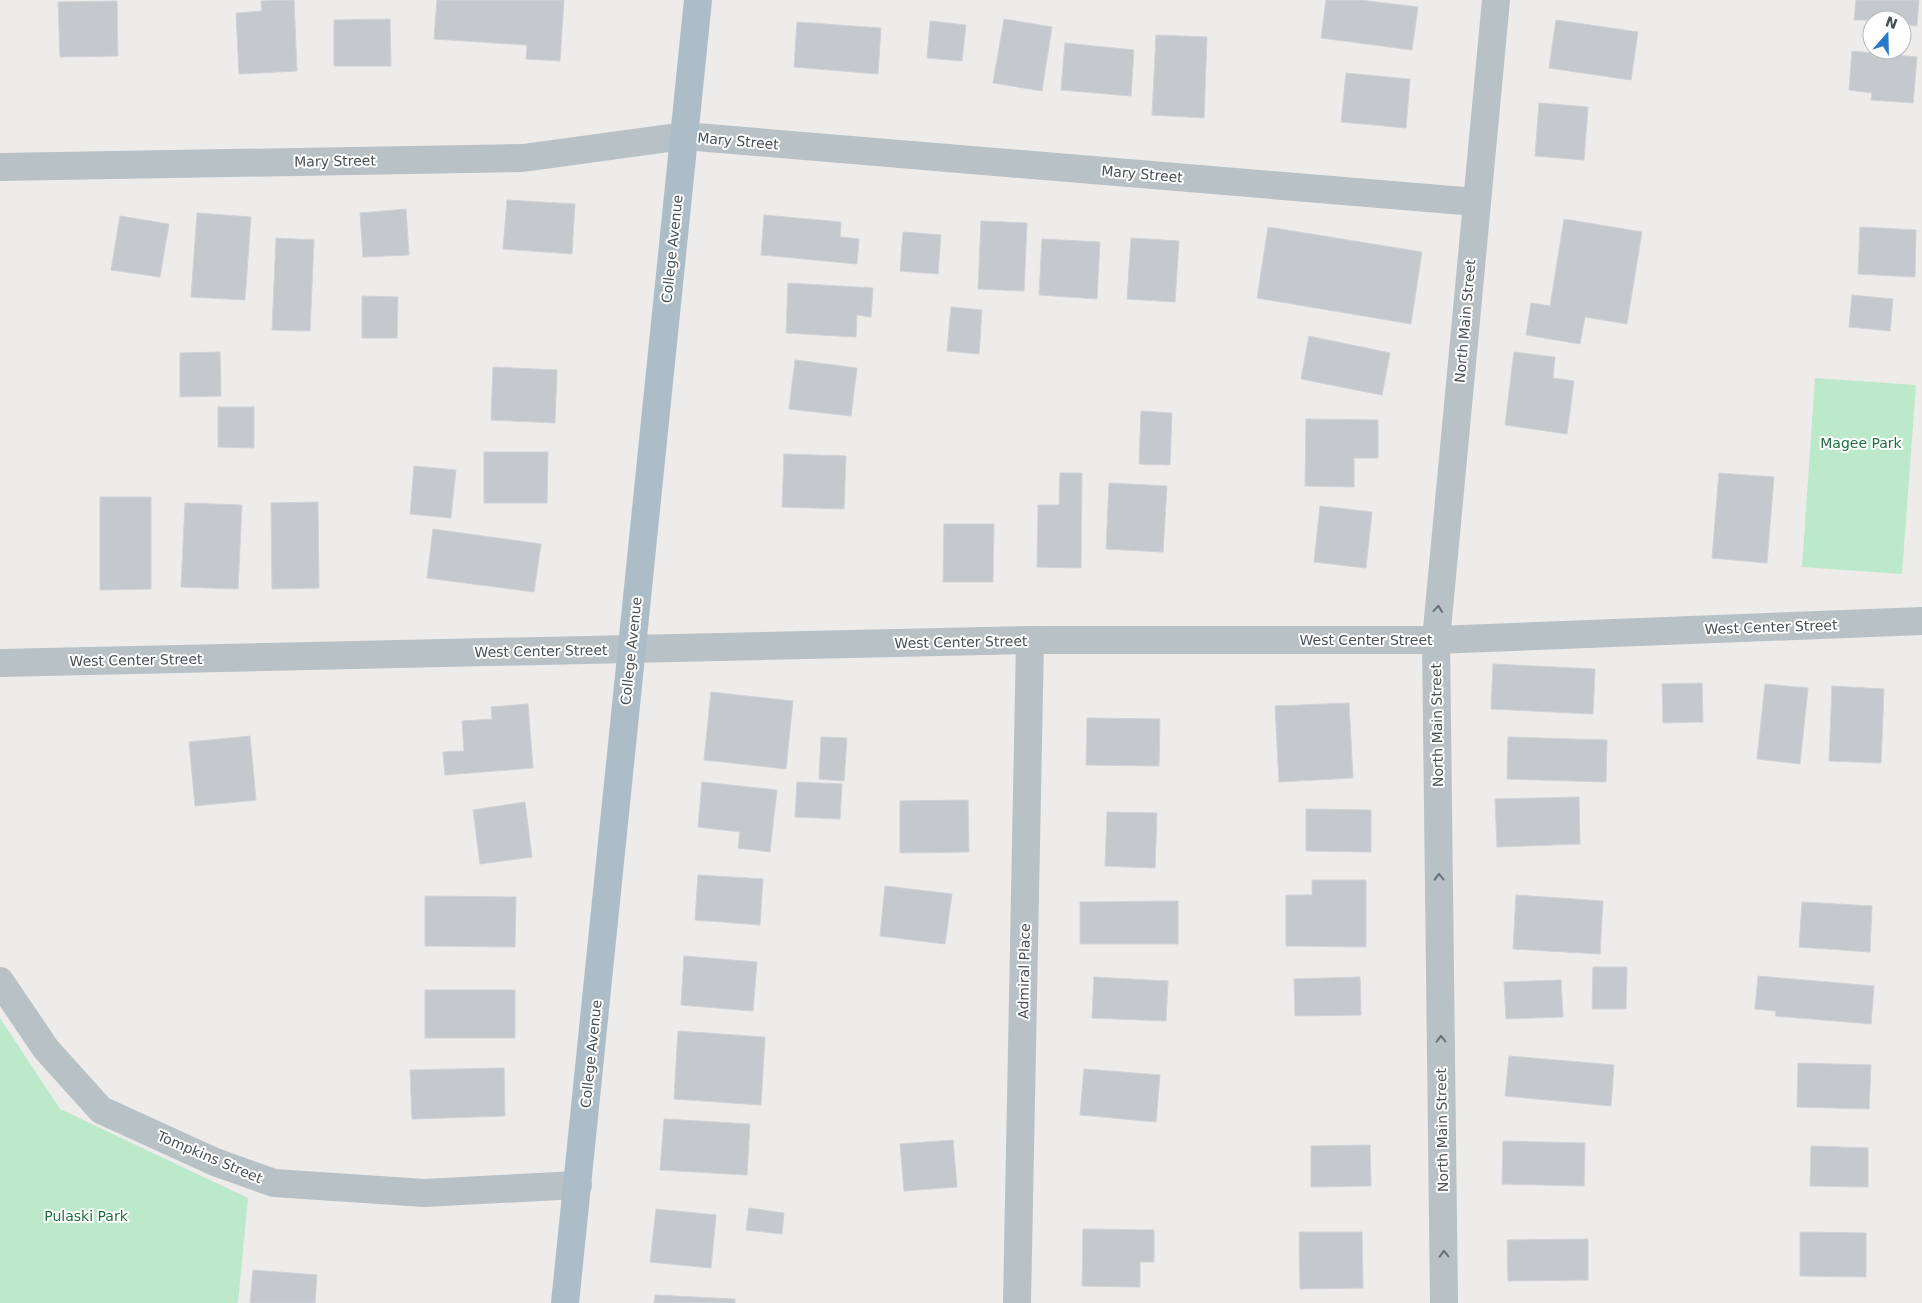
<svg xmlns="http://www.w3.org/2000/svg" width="1922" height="1303" font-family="'DejaVu Sans',sans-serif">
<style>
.green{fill:#bce9ca}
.building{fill:#c5c9ce;stroke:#cfd2d6}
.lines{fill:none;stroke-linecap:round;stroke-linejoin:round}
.minor{stroke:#b7c1c6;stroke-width:28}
.major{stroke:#adbdc8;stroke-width:28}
.oneway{stroke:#677278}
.labels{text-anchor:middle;stroke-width:4;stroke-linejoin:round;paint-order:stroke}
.street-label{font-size:14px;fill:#455056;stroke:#fff}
.park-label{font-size:14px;fill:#1e7041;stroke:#fff}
</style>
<rect width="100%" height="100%" fill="#eeebeb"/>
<g class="green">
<path d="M 1815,378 L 1916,385 L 1902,574 L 1802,567 Z"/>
<path d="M 0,1018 L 60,1109 L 248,1198 L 238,1303 L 0,1303 Z"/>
</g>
<g class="building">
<path d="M 294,0 L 297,71 L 239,74 L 236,13 L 262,11 L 261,1 Z"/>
<path d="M 437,0 L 564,0 L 560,61 L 526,59 L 527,45 L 434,39 Z"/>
<path d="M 1326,0 L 1360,0 L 1418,7 L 1412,50 L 1321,38 Z"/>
<path d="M 1856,0 L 1919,0 L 1917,26 L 1902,24 L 1902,20 L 1854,20 Z"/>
<path d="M 117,1 L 118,56 L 60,57 L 58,2 Z"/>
<path d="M 390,19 L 391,66 L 334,66 L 334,20 Z"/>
<path d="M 1004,19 L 1052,27 L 1042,91 L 993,83 Z"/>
<path d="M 1556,20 L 1638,32 L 1631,80 L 1549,68 Z"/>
<path d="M 930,21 L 966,25 L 962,61 L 927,58 Z"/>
<path d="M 797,22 L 881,28 L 878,74 L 794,67 Z"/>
<path d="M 1156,35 L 1207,37 L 1204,118 L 1152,115 Z"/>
<path d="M 1065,43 L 1134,50 L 1131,96 L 1061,90 Z"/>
<path d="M 1852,51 L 1917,57 L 1913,103 L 1871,100 L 1872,93 L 1849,90 Z"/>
<path d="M 1346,73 L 1410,79 L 1406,128 L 1341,122 Z"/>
<path d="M 1539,103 L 1588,107 L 1584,160 L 1535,156 Z"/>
<path d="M 507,200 L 575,204 L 572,254 L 503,249 Z"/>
<path d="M 406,209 L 409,255 L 363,257 L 360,213 Z"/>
<path d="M 197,213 L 251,217 L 245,300 L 191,297 Z"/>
<path d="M 764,215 L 841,222 L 840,237 L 859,239 L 857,264 L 761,255 Z"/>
<path d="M 120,216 L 169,224 L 160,277 L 111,270 Z"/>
<path d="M 1564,219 L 1642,232 L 1627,324 L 1585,317 L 1580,344 L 1526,335 L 1531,303 L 1550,306 Z"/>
<path d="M 981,221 L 1027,223 L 1024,291 L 978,289 Z"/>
<path d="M 1268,227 L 1422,252 L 1411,324 L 1257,298 Z"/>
<path d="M 1860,227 L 1916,230 L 1915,277 L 1858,274 Z"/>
<path d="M 903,232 L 941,235 L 938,274 L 900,271 Z"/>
<path d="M 276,238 L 314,240 L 310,331 L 272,330 Z"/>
<path d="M 1131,238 L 1179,241 L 1175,302 L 1127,299 Z"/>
<path d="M 1042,239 L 1100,242 L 1097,299 L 1039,295 Z"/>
<path d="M 788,283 L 873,288 L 871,317 L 857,315 L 856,337 L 786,333 Z"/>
<path d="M 1852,295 L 1893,299 L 1890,331 L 1849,327 Z"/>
<path d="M 362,296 L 398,297 L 397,338 L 362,338 Z"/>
<path d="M 951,307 L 982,310 L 979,354 L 947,351 Z"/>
<path d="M 1309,336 L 1390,353 L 1382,395 L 1301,379 Z"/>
<path d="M 220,352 L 221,396 L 180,397 L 180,353 Z"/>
<path d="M 1514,352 L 1555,357 L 1553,378 L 1574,381 L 1567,434 L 1505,425 Z"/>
<path d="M 795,360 L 857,368 L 851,416 L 789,409 Z"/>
<path d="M 493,367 L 557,370 L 555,423 L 491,420 Z"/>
<path d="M 218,407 L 254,407 L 254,448 L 218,447 Z"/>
<path d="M 1141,411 L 1172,413 L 1170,465 L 1139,464 Z"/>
<path d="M 1306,419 L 1378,420 L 1378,458 L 1354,458 L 1354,487 L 1305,486 Z"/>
<path d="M 484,452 L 548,452 L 547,503 L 484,503 Z"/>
<path d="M 784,454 L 846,456 L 844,509 L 782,507 Z"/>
<path d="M 414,466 L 456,470 L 451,518 L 410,514 Z"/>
<path d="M 1060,473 L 1082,473 L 1081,568 L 1037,567 L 1038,505 L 1059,505 Z"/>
<path d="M 1719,473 L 1774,477 L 1767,563 L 1712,558 Z"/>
<path d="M 1109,483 L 1167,486 L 1163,552 L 1106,549 Z"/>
<path d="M 100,497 L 151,497 L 151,589 L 100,590 Z"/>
<path d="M 318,502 L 319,588 L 272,589 L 271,503 Z"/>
<path d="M 185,503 L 242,505 L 238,589 L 181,587 Z"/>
<path d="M 1320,506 L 1372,512 L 1366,568 L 1314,562 Z"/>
<path d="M 944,524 L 994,524 L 993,582 L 943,582 Z"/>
<path d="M 433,529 L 541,544 L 534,592 L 427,578 Z"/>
<path d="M 1493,664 L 1595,669 L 1593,714 L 1491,709 Z"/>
<path d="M 1702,683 L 1703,722 L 1663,723 L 1662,684 Z"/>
<path d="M 1765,684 L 1808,688 L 1800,764 L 1757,759 Z"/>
<path d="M 1832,686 L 1884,689 L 1881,763 L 1829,761 Z"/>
<path d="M 711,692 L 793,701 L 786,769 L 704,760 Z"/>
<path d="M 1349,703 L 1353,778 L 1279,782 L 1275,706 Z"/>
<path d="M 528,704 L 533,768 L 445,775 L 443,752 L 464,751 L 462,721 L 492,719 L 491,707 Z"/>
<path d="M 1087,718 L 1160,719 L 1159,766 L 1086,765 Z"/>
<path d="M 250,736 L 256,800 L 195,806 L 189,742 Z"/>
<path d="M 821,737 L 847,738 L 844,781 L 819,779 Z"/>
<path d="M 1508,737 L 1607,740 L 1606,782 L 1507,779 Z"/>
<path d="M 702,782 L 777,790 L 770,852 L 738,848 L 740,832 L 698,827 Z"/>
<path d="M 797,782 L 842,784 L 840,819 L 795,817 Z"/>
<path d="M 1579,797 L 1580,844 L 1497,847 L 1495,799 Z"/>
<path d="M 968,800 L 969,852 L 900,853 L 900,801 Z"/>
<path d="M 525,802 L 532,857 L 480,864 L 473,810 Z"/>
<path d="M 1306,809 L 1371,810 L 1371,852 L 1306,851 Z"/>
<path d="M 1107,812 L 1157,813 L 1155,868 L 1105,866 Z"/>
<path d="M 698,875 L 763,879 L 760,925 L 695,920 Z"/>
<path d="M 1312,880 L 1366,880 L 1366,947 L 1286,946 L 1286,895 L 1312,895 Z"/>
<path d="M 885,886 L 952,894 L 945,944 L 880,936 Z"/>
<path d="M 1516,895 L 1603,901 L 1600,954 L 1513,949 Z"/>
<path d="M 425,896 L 516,897 L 515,947 L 425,946 Z"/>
<path d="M 1178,901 L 1178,944 L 1080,944 L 1080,902 Z"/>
<path d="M 1802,902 L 1872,906 L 1870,952 L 1799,947 Z"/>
<path d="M 684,956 L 757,962 L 753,1011 L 681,1005 Z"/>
<path d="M 1593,967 L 1627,967 L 1626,1009 L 1592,1009 Z"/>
<path d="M 1758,976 L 1874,986 L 1871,1024 L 1775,1016 L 1776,1011 L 1755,1009 Z"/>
<path d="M 1094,977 L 1168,981 L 1166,1021 L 1092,1018 Z"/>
<path d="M 1360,977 L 1361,1015 L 1295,1016 L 1294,979 Z"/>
<path d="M 1561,980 L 1563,1017 L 1506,1019 L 1504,982 Z"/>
<rect x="425" y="990" width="90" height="48"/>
<path d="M 678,1031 L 765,1037 L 761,1105 L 674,1099 Z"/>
<path d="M 1509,1056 L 1614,1065 L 1611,1106 L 1505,1096 Z"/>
<path d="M 1798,1063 L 1871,1065 L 1869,1109 L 1797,1107 Z"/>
<path d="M 504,1068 L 505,1116 L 412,1119 L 410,1070 Z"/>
<path d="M 1084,1069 L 1160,1075 L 1156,1122 L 1080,1115 Z"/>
<path d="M 664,1119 L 750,1124 L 747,1175 L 660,1170 Z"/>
<path d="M 953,1140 L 957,1187 L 904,1191 L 900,1144 Z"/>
<path d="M 1503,1141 L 1585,1143 L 1584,1186 L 1502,1184 Z"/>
<path d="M 1370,1145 L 1371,1186 L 1311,1187 L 1311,1146 Z"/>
<path d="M 1811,1146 L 1868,1148 L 1868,1187 L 1810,1186 Z"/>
<path d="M 749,1208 L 784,1213 L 782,1234 L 746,1230 Z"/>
<path d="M 656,1209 L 716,1215 L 711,1268 L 650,1262 Z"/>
<path d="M 1083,1229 L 1154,1230 L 1154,1262 L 1140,1262 L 1140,1287 L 1082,1286 Z"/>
<path d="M 1299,1232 L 1362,1232 L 1363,1288 L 1300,1289 Z"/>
<path d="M 1800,1232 L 1866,1233 L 1866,1277 L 1800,1276 Z"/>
<path d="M 1588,1239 L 1588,1280 L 1508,1281 L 1507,1240 Z"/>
<path d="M 253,1270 L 317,1275 L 315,1303 L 250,1303 Z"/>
<path d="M 655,1295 L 735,1299 L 735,1303 L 654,1303 Z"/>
</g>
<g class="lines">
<g class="minor">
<path d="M 0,167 L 523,158 L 684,136 L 1476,202"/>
<path d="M 0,663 L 1030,640 L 1436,640 L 1922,621"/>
<path d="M 0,981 L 46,1049 L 101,1110 L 215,1162 L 274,1183 L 424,1193 L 578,1185"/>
<path d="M 1017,1303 L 1030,640"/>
<path d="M 1444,1303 L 1436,640 L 1496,0"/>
</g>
<path class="major" d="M 565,1303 L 698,0"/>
</g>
<defs><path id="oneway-chevron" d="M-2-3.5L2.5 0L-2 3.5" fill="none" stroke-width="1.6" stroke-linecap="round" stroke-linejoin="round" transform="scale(1.25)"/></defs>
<g class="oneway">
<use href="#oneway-chevron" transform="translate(1438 609) rotate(-85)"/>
<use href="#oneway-chevron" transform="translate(1439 877) rotate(-91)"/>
<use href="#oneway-chevron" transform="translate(1441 1039) rotate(-91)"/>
<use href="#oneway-chevron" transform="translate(1444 1254) rotate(-91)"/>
</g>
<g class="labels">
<g class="street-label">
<text transform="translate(738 141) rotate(5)" y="5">Mary Street</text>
<text transform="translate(335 161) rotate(-1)" y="5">Mary Street</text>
<text transform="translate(1142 174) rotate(5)" y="5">Mary Street</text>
<text transform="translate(672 249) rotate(-84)" y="5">College Avenue</text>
<text transform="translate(1465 321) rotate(-85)" y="5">North Main Street</text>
<text transform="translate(1771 627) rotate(-2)" y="5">West Center Street</text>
<text x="1366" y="645">West Center Street</text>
<text transform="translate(961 642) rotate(-1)" y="5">West Center Street</text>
<text transform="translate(541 651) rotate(-1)" y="5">West Center Street</text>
<text transform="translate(631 651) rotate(-84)" y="5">College Avenue</text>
<text transform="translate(136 660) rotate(-1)" y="5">West Center Street</text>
<text transform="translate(1437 725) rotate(-91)" y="5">North Main Street</text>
<text transform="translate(1024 971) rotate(-89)" y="5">Admiral Place</text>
<text transform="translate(591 1054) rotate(-84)" y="5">College Avenue</text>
<text transform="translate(1442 1130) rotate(-91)" y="5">North Main Street</text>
<text transform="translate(210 1157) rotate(23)" y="5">Tompkins Street</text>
</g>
<g class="park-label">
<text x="1861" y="448">Magee Park</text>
<text x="86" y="1221">Pulaski Park</text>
</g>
</g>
<g transform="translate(1887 35) rotate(20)"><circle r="24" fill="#ffffff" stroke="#b5b9bb"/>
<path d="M0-4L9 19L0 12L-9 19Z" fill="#287bca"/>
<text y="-8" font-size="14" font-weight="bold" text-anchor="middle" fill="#455056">N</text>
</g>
</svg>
